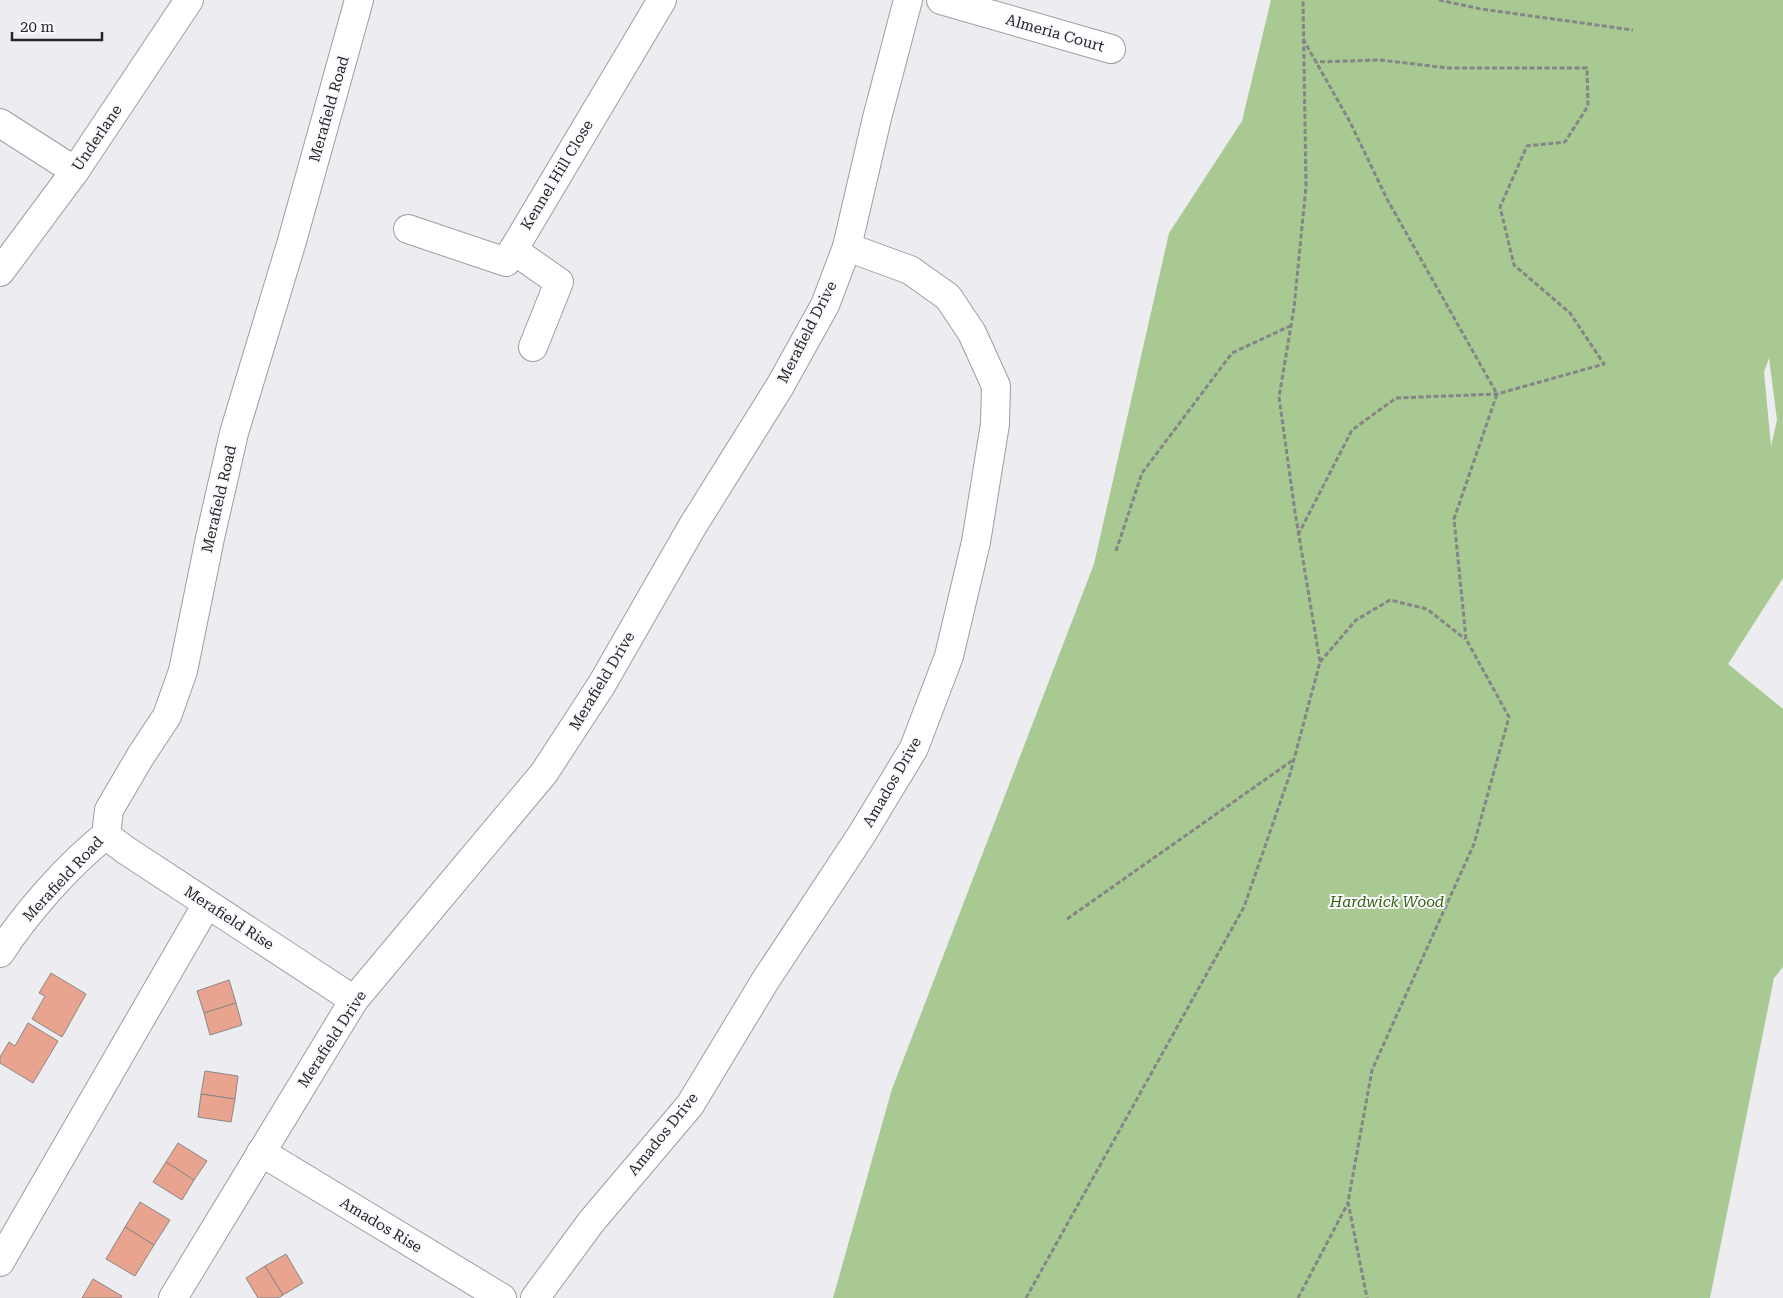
<svg xmlns="http://www.w3.org/2000/svg" width="1783" height="1298" font-family="'Roboto Serif',serif">
<style>
.green{fill:#a8c992;fill-rule:evenodd}
.building{fill:#e9a48f;stroke:#8b8685}
.lines{fill:none;stroke-linecap:round;stroke-linejoin:round}
.minor-casing{stroke:#9d9da2;stroke-width:30}
.path{stroke:#858588;stroke-width:3;stroke-dasharray:5 2.5;stroke-linecap:butt}
.minor{stroke:#fff;stroke-width:28}
.labels{text-anchor:middle;stroke-width:4;stroke-linejoin:round;paint-order:stroke}
.street-label{font-size:15px;fill:#262628;stroke:#f9f9fe}
.park-label{font-size:15px;font-style:italic;fill:#345e08;stroke:#f9f9fe}
</style>
<rect width="100%" height="100%" fill="#ececf1"/>
<path class="green" d="M 1271,0 L 1783,0 L 1783,578 L 1728,664 L 1783,709 L 1783,967 L 1774,978 L 1710,1298 L 833,1298 L 892,1089 L 1094,564 L 1169,233 L 1242,121 ZM 1769,358 L 1777,420 L 1771,446 L 1764,372 Z"/>
<g class="building">
<path d="M 51,973 L 86,994 L 62,1037 L 32,1019 L 45,996 L 39,993 Z"/>
<path d="M 229,980 L 236,1003 L 204,1013 L 197,991 Z"/>
<path d="M 236,1003 L 242,1025 L 210,1035 L 204,1013 Z"/>
<path d="M 28,1023 L 58,1041 L 33,1083 L 0,1063 L 0,1057 L 9,1042 L 15,1046 Z"/>
<path d="M 205,1071 L 238,1076 L 235,1099 L 201,1094 Z"/>
<path d="M 201,1094 L 235,1099 L 231,1122 L 198,1117 Z"/>
<path d="M 178,1143 L 207,1161 L 194,1180 L 166,1162 Z"/>
<path d="M 166,1162 L 194,1180 L 182,1200 L 153,1182 Z"/>
<path d="M 140,1202 L 170,1220 L 154,1245 L 125,1227 Z"/>
<path d="M 125,1227 L 154,1245 L 135,1276 L 106,1259 Z"/>
<path d="M 286,1254 L 303,1283 L 283,1295 L 265,1266 Z"/>
<path d="M 265,1266 L 283,1295 L 278,1298 L 258,1298 L 246,1278 Z"/>
<path d="M 93,1279 L 122,1296 L 121,1298 L 82,1298 Z"/>
</g>
<g class="lines">
<defs>
<g id="minor">
<path d="M 941,0 L 1111,49"/>
<path d="M 0,123 L 75,171"/>
<path d="M 408,229 L 506,262 L 662,0"/>
<path d="M 513,250 L 559,282 L 533,347"/>
<path d="M 0,272 L 75,171 L 189,0"/>
<path d="M 106,835 L 124,849 L 354,1000"/>
<path d="M 0,953 C 26,913 68,865 106,835 L 109,810 L 140,757 L 167,716 L 183,671 L 210,538 L 234,433 L 292,241 L 359,0"/>
<path d="M 261,1152 L 502,1298"/>
<path d="M 0,1262 L 207,904"/>
<path d="M 173,1298 L 354,1000 L 544,773 L 602,684 L 692,527 L 780,386 L 825,305 L 847,247 L 877,118 L 908,0"/>
<path d="M 535,1298 L 591,1222 L 690,1105 L 765,981 L 862,834 L 914,748 L 949,656 L 976,542 L 995,424 L 996,386 L 972,333 L 948,297 L 910,270 L 847,247"/>
</g>
</defs>
<use href="#minor" class="minor-casing"/>
<g class="path">
<path d="M 1439,0 L 1481,9 L 1633,30"/>
<path d="M 1303,39 L 1350,122 L 1387,199 L 1497,394 L 1454,519 L 1466,639 L 1509,717 L 1474,844 L 1372,1070 L 1348,1202 L 1367,1298"/>
<path d="M 1298,535 L 1352,430 L 1396,398 L 1497,394 L 1604,364 L 1570,313 L 1514,265 L 1500,207 L 1527,146 L 1565,142 L 1588,106 L 1587,68 L 1448,68 L 1380,60 L 1316,62"/>
<path d="M 1116,551 L 1142,473 L 1232,353 L 1290,326"/>
<path d="M 1320,662 L 1356,620 L 1390,600 L 1427,609 L 1465,639"/>
<path d="M 1067,919 L 1293,760"/>
<path d="M 1026,1298 L 1244,907 L 1290,774 L 1320,662 L 1295,512 L 1279,397 L 1294,308 L 1306,186 L 1303,0"/>
<path d="M 1298,1298 L 1348,1203"/>
</g>
<use href="#minor" class="minor"/>
</g>
<g class="labels">
<g class="street-label">
<text transform="translate(1055 33) rotate(16)" y="5">Almeria Court</text>
<text transform="translate(329 109) rotate(-74)" y="5">Merafield Road</text>
<text transform="translate(97 138) rotate(-56)" y="5">Underlane</text>
<text transform="translate(557 175) rotate(-59)" y="5">Kennel Hill Close</text>
<text transform="translate(807 332) rotate(-63)" y="5">Merafield Drive</text>
<text transform="translate(219 499) rotate(-77)" y="5">Merafield Road</text>
<text transform="translate(602 681) rotate(-59)" y="5">Merafield Drive</text>
<text transform="translate(892 782) rotate(-60)" y="5">Amados Drive</text>
<text transform="translate(63 879) rotate(-47)" y="5">Merafield Road</text>
<text transform="translate(229 918) rotate(33)" y="5">Merafield Rise</text>
<text transform="translate(332 1039) rotate(-57)" y="5">Merafield Drive</text>
<text transform="translate(663 1134) rotate(-51)" y="5">Amados Drive</text>
<text transform="translate(381 1225) rotate(31)" y="5">Amados Rise</text>
</g>
<g class="park-label">
<text x="1387" y="907">Hardwick Wood</text>
</g>
</g>
<path d="M12 32v8h90v-8" fill="none" stroke="#262628" stroke-width="2.5"/>
<text x="20" y="32" font-size="15" fill="#262628" stroke="#f9f9fe" stroke-width="4" paint-order="stroke">20 m</text>
</svg>
